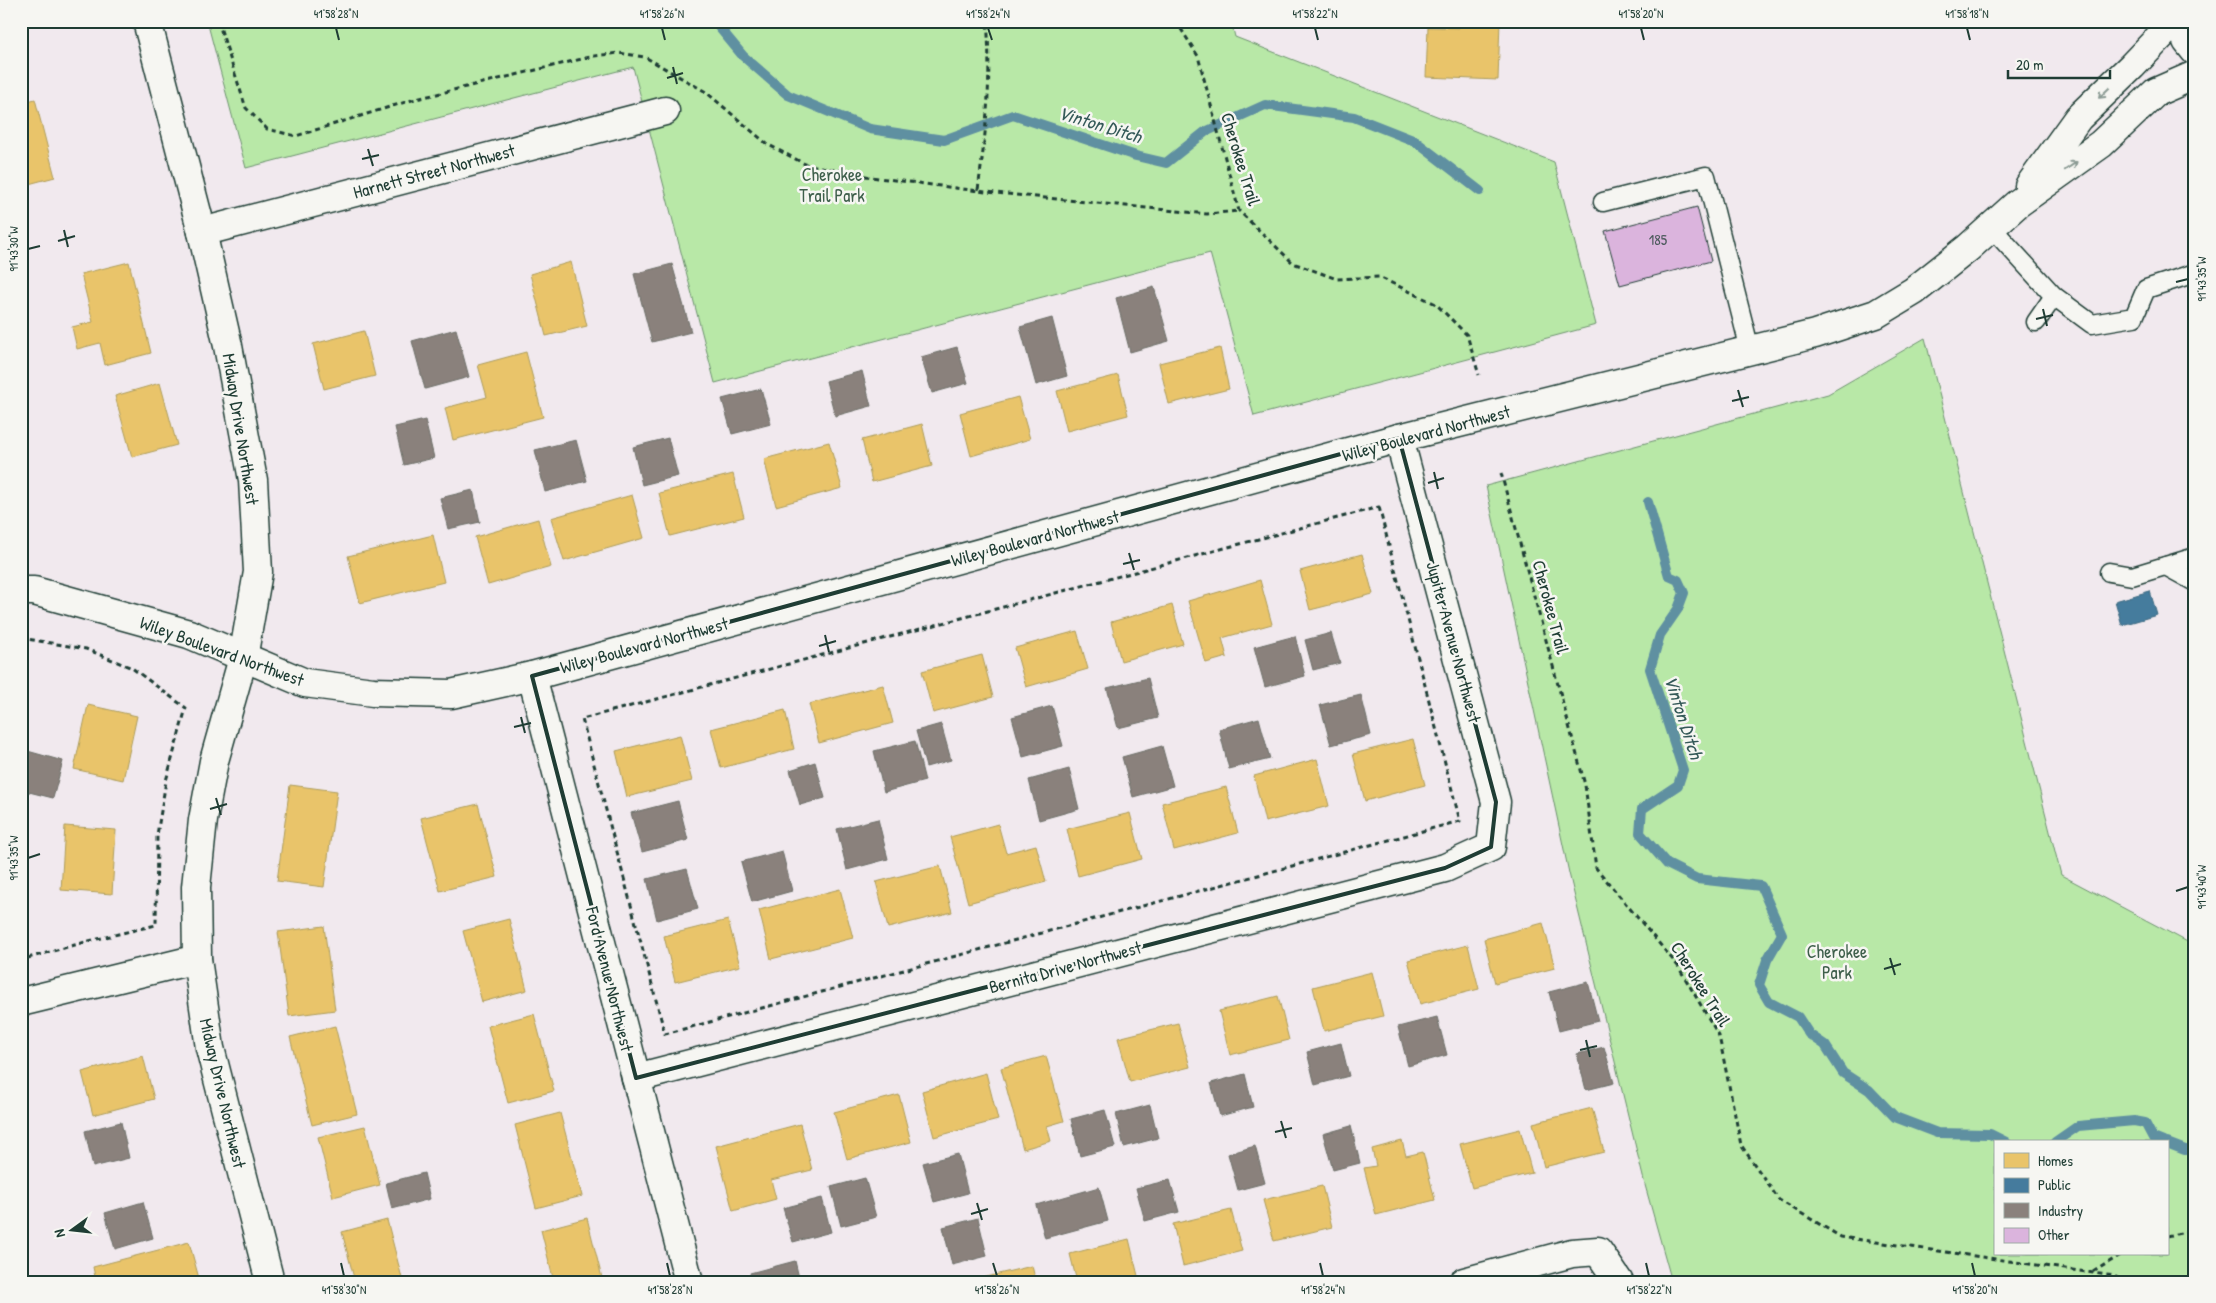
<svg xmlns="http://www.w3.org/2000/svg" width="2216" height="1303" font-family="'Patrick Hand',sans-serif">
  <style>
    .green { fill: #b8e8a7; stroke: #6c926e; fill-rule: evenodd }
    .homes { fill: #e9c46a; stroke: #ac9c5a }
    .public { fill: #457b9d; stroke: #3a687e }
    .industry { fill: #8a817c; stroke: #6a6d66 }
    .lines { fill: none; stroke-linecap: round; stroke-linejoin: round }
    .stream { stroke: #5f90a1; stroke-width: 10 }
    .building { fill: #dbb4dd; stroke: #1f3d34 }
    .lane-casing { stroke: #1f3d34; stroke-width: 21 }
    .street-casing { stroke: #1f3d34; stroke-width: 31 }
    .secondary-casing { stroke: #1f3d34; stroke-width: 31 }
    .path { stroke: #1f3d34; stroke-width: 3; stroke-dasharray: 5 4; stroke-linecap: butt }
    .lane { stroke: #f6f6f2; stroke-width: 18 }
    .street { stroke: #f6f6f2; stroke-width: 28 }
    .secondary { stroke: #f6f6f2; stroke-width: 28 }
    .oneway { stroke: #8a9a93 }
    .marked { fill: none; stroke: #1f3d34; stroke-width: 4; stroke-linejoin: round }
    .ticks { fill: none; stroke: #1f3d34; stroke-width: 2 }
    .labels { text-anchor: middle; dominant-baseline: central; stroke-width: 5; stroke-linejoin: round; paint-order: stroke }
    .number-label { font-size: 15px; fill: #4e5b5e }
    .street-label { font-size: 18px; fill: #1f3d34; stroke: #f6f6f2 }
    .park-label { font-size: 18px; fill: #3e5f4b; stroke: #f6f6f2 }
    .water-label { font-size: 19px; font-style: italic; fill: #345958; stroke: #f6f6f2 }
    .neatline { fill: none; stroke: #1f3d34; stroke-width: 2 }
    .ticks-label { font-size: 12px; text-anchor: middle; fill: #1f3d34 }
  </style>
  <rect width="100%" height="100%" fill="#f1e9ee"/>
  <filter id="ink" filterUnits="userSpaceOnUse"><feTurbulence type="fractalNoise" baseFrequency=".02" numOctaves="2"/><feDisplacementMap in="SourceGraphic" scale="10" xChannelSelector="R" yChannelSelector="G"/><feConvolveMatrix kernelMatrix="1 2 1 2 8 2 1 2 1" color-interpolation-filters="sRGB"/></filter>
  <g filter="url(#ink)">
    <!-- green -->
    <g class="green">
      <polygon points="207,21 1231,21 1235,37 1554,162 1596,325 1254,416 1210,253 715,383 633,67 246,168"/>
      <path d="M1925 338 2061 875 2195 946V1282H1672L1645 1185 1569 873 1486 486 1828 394ZM1995 1142H2167V1254H1995Z"/>
    </g>
    <!-- homes -->
    <g class="homes">
      <polygon points="1459,21 1500,21 1498,80 1426,77 1428,27 1459,28"/>
      <polygon points="35,99 55,177 21,186 21,103"/>
      <polygon points="129,262 151,353 105,365 100,343 77,349 72,327 93,322 81,274"/>
      <polygon points="571,262 587,326 546,336 530,274"/>
      <polygon points="364,331 375,376 324,389 313,344"/>
      <polygon points="1220,348 1229,389 1169,404 1159,363"/>
      <polygon points="526,352 543,417 453,440 445,408 487,397 478,365"/>
      <polygon points="1118,375 1128,415 1067,431 1057,391"/>
      <polygon points="160,383 177,445 132,457 115,396"/>
      <polygon points="1018,397 1030,439 971,456 960,413"/>
      <polygon points="922,424 932,466 872,482 862,440"/>
      <polygon points="829,442 842,488 776,506 764,459"/>
      <polygon points="733,474 744,517 670,536 659,493"/>
      <polygon points="632,495 644,538 564,561 551,518"/>
      <polygon points="538,519 551,567 488,585 475,537"/>
      <polygon points="433,535 444,582 360,603 348,556"/>
      <polygon points="1362,554 1373,594 1310,610 1300,571"/>
      <polygon points="1260,580 1272,624 1222,638 1227,657 1206,663 1188,601"/>
      <polygon points="1172,605 1183,644 1121,661 1111,622"/>
      <polygon points="1077,631 1088,669 1026,687 1015,648"/>
      <polygon points="982,655 993,697 933,713 922,671"/>
      <polygon points="883,685 893,723 819,743 809,704"/>
      <polygon points="88,705 137,716 123,780 74,769"/>
      <polygon points="785,710 794,749 721,768 711,729"/>
      <polygon points="680,735 692,781 627,797 616,751"/>
      <polygon points="1413,739 1425,785 1365,801 1353,754"/>
      <polygon points="1317,759 1329,806 1265,822 1254,776"/>
      <polygon points="290,785 337,791 324,887 277,881"/>
      <polygon points="1226,787 1238,833 1174,850 1162,803"/>
      <polygon points="478,804 497,877 440,891 421,818"/>
      <polygon points="1130,813 1142,859 1078,876 1067,829"/>
      <polygon points="998,824 1006,853 1036,845 1046,882 968,903 950,837"/>
      <polygon points="65,826 116,830 112,894 61,890"/>
      <polygon points="940,866 952,912 888,928 876,882"/>
      <polygon points="840,889 853,938 771,959 759,910"/>
      <polygon points="509,919 527,990 482,1002 463,931"/>
      <polygon points="728,920 740,966 675,982 664,936"/>
      <polygon points="1543,923 1555,968 1495,983 1484,939"/>
      <polygon points="324,926 335,1010 289,1016 278,932"/>
      <polygon points="1468,945 1479,989 1420,1004 1408,960"/>
      <polygon points="1372,972 1383,1016 1324,1031 1313,987"/>
      <polygon points="1278,996 1289,1040 1230,1055 1219,1011"/>
      <polygon points="534,1014 554,1091 508,1103 488,1026"/>
      <polygon points="1178,1023 1190,1067 1130,1082 1118,1038"/>
      <polygon points="335,1026 357,1114 312,1125 290,1037"/>
      <polygon points="143,1056 154,1099 93,1115 82,1072"/>
      <polygon points="1046,1056 1064,1121 1047,1126 1051,1141 1023,1149 1001,1068"/>
      <polygon points="986,1073 998,1120 934,1137 922,1091"/>
      <polygon points="899,1095 911,1142 847,1159 834,1112"/>
      <polygon points="1592,1108 1604,1152 1544,1167 1533,1123"/>
      <polygon points="560,1113 582,1196 536,1208 515,1125"/>
      <polygon points="800,1124 812,1170 771,1180 776,1199 733,1211 716,1146"/>
      <polygon points="365,1126 380,1185 333,1197 318,1137"/>
      <polygon points="1520,1129 1532,1173 1472,1188 1460,1144"/>
      <polygon points="1402,1141 1406,1156 1423,1152 1435,1200 1376,1215 1364,1168 1376,1166 1372,1149"/>
      <polygon points="1322,1186 1332,1227 1274,1241 1263,1200"/>
      <polygon points="1231,1210 1242,1251 1183,1266 1173,1224"/>
      <polygon points="587,1218 603,1282 554,1282 541,1230"/>
      <polygon points="387,1220 403,1282 355,1282 342,1232"/>
      <polygon points="1129,1239 1139,1280 1077,1282 1070,1254"/>
      <polygon points="189,1242 200,1282 96,1282 93,1267"/>
      <polygon points="1032,1266 1036,1282 973,1282 973,1280"/>
    </g>
    <!-- public -->
    <polygon class="public" points="2150,591 2157,615 2122,625 2115,601"/>
    <!-- industry -->
    <g class="industry">
      <polygon points="672,264 691,332 652,342 634,274"/>
      <polygon points="1154,287 1169,341 1130,352 1116,298"/>
      <polygon points="1052,318 1067,376 1036,385 1020,327"/>
      <polygon points="456,329 469,377 425,389 412,341"/>
      <polygon points="957,347 968,383 932,393 921,357"/>
      <polygon points="862,371 871,406 835,416 826,381"/>
      <polygon points="761,389 771,424 732,434 722,399"/>
      <polygon points="425,420 434,458 404,465 395,427"/>
      <polygon points="668,438 678,476 642,485 633,447"/>
      <polygon points="576,440 587,481 545,492 535,450"/>
      <polygon points="473,490 480,522 448,529 440,498"/>
      <polygon points="1331,633 1340,663 1313,670 1305,640"/>
      <polygon points="1295,636 1305,676 1265,687 1254,647"/>
      <polygon points="1148,678 1158,718 1118,728 1107,688"/>
      <polygon points="1361,695 1371,735 1331,745 1320,705"/>
      <polygon points="1052,706 1063,746 1023,757 1012,717"/>
      <polygon points="1259,718 1270,759 1229,769 1219,729"/>
      <polygon points="941,724 951,760 926,767 916,731"/>
      <polygon points="915,741 925,781 884,792 874,751"/>
      <polygon points="1162,746 1173,786 1133,797 1122,757"/>
      <polygon points="24,750 63,761 53,798 21,790 21,759"/>
      <polygon points="815,762 825,798 800,805 790,770"/>
      <polygon points="1069,769 1079,809 1039,820 1029,780"/>
      <polygon points="678,801 688,840 642,852 631,813"/>
      <polygon points="878,819 888,859 847,870 837,829"/>
      <polygon points="782,851 792,891 752,902 741,862"/>
      <polygon points="687,869 698,909 657,920 647,879"/>
      <polygon points="1588,982 1598,1021 1559,1031 1549,992"/>
      <polygon points="1437,1017 1447,1055 1408,1066 1398,1027"/>
      <polygon points="1341,1043 1349,1076 1315,1085 1307,1052"/>
      <polygon points="1604,1047 1614,1083 1586,1090 1577,1054"/>
      <polygon points="1245,1074 1253,1107 1220,1116 1211,1083"/>
      <polygon points="1150,1105 1158,1138 1124,1147 1116,1114"/>
      <polygon points="1105,1110 1115,1147 1080,1156 1071,1119"/>
      <polygon points="121,1122 129,1158 93,1167 85,1131"/>
      <polygon points="1351,1126 1360,1163 1333,1170 1323,1134"/>
      <polygon points="1255,1146 1265,1183 1238,1190 1228,1154"/>
      <polygon points="958,1154 968,1193 934,1202 923,1163"/>
      <polygon points="424,1173 430,1199 392,1209 386,1183"/>
      <polygon points="865,1178 876,1217 841,1226 831,1187"/>
      <polygon points="1170,1180 1179,1212 1145,1221 1136,1188"/>
      <polygon points="1099,1187 1108,1221 1045,1238 1036,1205"/>
      <polygon points="822,1198 831,1232 793,1242 783,1208"/>
      <polygon points="143,1202 153,1238 115,1249 105,1213"/>
      <polygon points="978,1218 987,1256 952,1265 943,1227"/>
      <polygon points="795,1261 800,1282 752,1282 750,1273"/>
    </g>
    <g class="lines">
      <!-- stream -->
      <g class="stream">
        <polyline points="714,21 743,56 788,95 870,129 944,140 1013,115 1136,156 1166,163 1205,132 1265,105 1354,117 1415,141 1480,191"/>
        <polyline points="1648,502 1669,576 1678,580 1684,593 1678,609 1660,635 1650,669 1683,770 1678,785 1642,809 1640,833 1667,864 1697,879 1761,886 1782,934 1767,960 1759,985 1769,1002 1798,1017 1809,1034 1825,1045 1843,1073 1869,1090 1895,1117 1937,1133 1990,1134 2006,1142"/>
        <polyline points="2055,1142 2078,1126 2134,1121 2145,1123 2153,1138 2163,1142"/>
        <polyline points="2167,1143 2185,1150 2195,1150"/>
      </g>
    </g>
    <!-- building -->
    <polygon class="building" points="1697,207 1711,261 1620,285 1605,231"/>
    <g class="lines">
      <!-- lane casing -->
      <g class="lane-casing">
        <g id="lane">
          <polyline points="1603,202 1706,176 1750,350"/>
          <polyline points="1991,227 2054,296 2036,322"/>
          <polyline points="2054,296 2092,324 2134,317 2146,289 2195,273"/>
          <polyline points="2166,566 2195,582"/>
          <polyline points="2109,572 2132,576 2195,557"/>
        </g>
      </g>
      <!-- street casing -->
      <g class="street-casing">
        <g id="street">
          <polyline points="147,21 202,232 228,346 253,480 258,572 243,658 214,761 203,820 196,887 197,959 210,1048 270,1282"/>
          <polyline points="202,232 665,111"/>
          <polyline points="532,676 689,1282"/>
          <polyline points="21,1002 197,959"/>
          <polyline points="636,1078 1445,868 1491,847 1496,802 1399,438"/>
          <polyline points="1464,1282 1572,1253 1598,1251 1619,1282"/>
        </g>
      </g>
      <!-- secondary casing -->
      <g class="secondary-casing">
        <g id="secondary">
          <polyline points="2180,21 2187,41 2195,51"/>
          <polyline points="2029,186 2078,118 2132,66 2175,21"/>
          <polyline points="21,591 34,591 189,634 305,683 373,692 451,694 532,676 1399,438 1815,334 1876,314 1914,291 1968,248 2017,204 2101,144 2156,92 2195,75"/>
        </g>
      </g>
      <!-- path -->
      <g class="path">
        <polyline points="218,21 246,108 267,129 296,136 412,100 594,56 619,53 645,57 706,92 767,144 805,164 871,177 986,192 1207,214 1239,211"/>
        <polyline points="1176,21 1198,56 1239,211 1293,263 1337,279 1379,277 1436,304 1467,335 1479,375"/>
        <path d="M978 190C986 131 992 81 987 21"/>
        <polyline points="2195,319 2190,321 2195,338"/>
        <polyline points="1501,473 1585,785 1596,868 1678,966 1719,1036 1741,1145 1779,1200 1841,1237 2114,1276 2125,1282"/>
        <polygon points="1379,507 1460,821 665,1034 582,719"/>
        <polyline points="21,551 23,551"/>
        <polyline points="21,638 86,649 132,668 186,708 166,781 157,835 156,925 89,941 21,960"/>
        <polyline points="2167,1236 2195,1230"/>
        <polyline points="2093,1272 2122,1254"/>
      </g>
      <!-- lane -->
      <use href="#lane" class="lane"/>
      <!-- street -->
      <use href="#street" class="street"/>
      <!-- secondary -->
      <use href="#secondary" class="secondary"/>
    </g>
    <!-- one-way arrows -->
    <defs><path id="oneway-shaft" d="M-6 0H5M1.5-3L5.5 0L1.5 3" fill="none" stroke-width="1.6" stroke-linecap="round" stroke-linejoin="round" transform="scale(1.25)"/></defs>
    <g class="oneway">
      <use href="#oneway-shaft" transform="translate(2104 93) rotate(136)"/>
      <use href="#oneway-shaft" transform="translate(2071 166) rotate(-35)"/>
    </g>
  </g>
  <!-- marked area -->
  <path class="marked" d="M1399 438 1496 802 1491 847 1445 868 636 1078 532 676Z"/>
  <!-- ticks -->
  <path class="ticks" d="M336 28 339 40M662 28 665 40M988 28 992 40M1315 28 1318 40M1641 28 1644 40M1967 28 1970 40M673 67 677 84M667 78 683 73M368 149 373 166M362 159 379 155M64 230 68 247M58 241 75 236M28 249 40 246M2176 282 2188 279M2043 309 2047 326M2036 319 2053 315M1738 390 1743 407M1732 401 1749 397M1434 472 1438 489M1428 483 1444 478M1129 553 1134 570M1123 564 1140 560M825 635 829 652M819 646 836 641M521 717 525 733M514 727 531 723M216 798 221 815M210 809 227 804M28 858 40 854M2176 891 2188 887M1890 958 1895 975M1884 969 1901 964M1586 1040 1590 1057M1580 1050 1597 1046M1281 1121 1286 1138M1275 1132 1292 1128M977 1203 982 1220M971 1214 988 1209M341 1263 344 1276M667 1263 670 1276M993 1263 997 1276M1320 1263 1323 1276M1646 1263 1649 1276M1972 1263 1975 1276"/>
  <g class="labels">
    <!-- number labels -->
    <g class="number-label">
      <text x="1658" y="239">185</text>
    </g>
    <!-- street labels -->
    <g class="street-label">
      <text transform="translate(1241 159) rotate(73)">Cherokee Trail</text>
      <text transform="translate(434 171) rotate(-15)">Harnett Street Northwest</text>
      <text transform="translate(241 429) rotate(81)">Midway Drive Northwest</text>
      <text transform="translate(1426 433) rotate(-15)">Wiley Boulevard Northwest</text>
      <text transform="translate(1035 538) rotate(-15)">Wiley Boulevard Northwest</text>
      <text transform="translate(1551 607) rotate(75)">Cherokee Trail</text>
      <text transform="translate(1454 642) rotate(75)">Jupiter Avenue Northwest</text>
      <text transform="translate(644 645) rotate(-15)">Wiley Boulevard Northwest</text>
      <text transform="translate(222 651) rotate(20)">Wiley Boulevard Northwest</text>
      <text transform="translate(1065 967) rotate(-15)">Bernita Drive Northwest</text>
      <text transform="translate(610 979) rotate(76)">Ford Avenue Northwest</text>
      <text transform="translate(1701 984) rotate(58)">Cherokee Trail</text>
      <text transform="translate(223 1093) rotate(77)">Midway Drive Northwest</text>
    </g>
    <!-- park labels -->
    <g class="park-label">
      <text x="832" y="174">Cherokee<tspan x="832" dy="21">Trail Park</tspan></text>
      <text x="1837" y="951">Cherokee<tspan x="1837" dy="21">Park</tspan></text>
    </g>
    <!-- water labels -->
    <g class="water-label">
      <text transform="translate(1100 124) rotate(17)">Vinton Ditch</text>
      <text transform="translate(1684 717) rotate(72)">Vinton Ditch</text>
    </g>
  </g>
  <!-- margin -->
  <rect width="2216" height="1303" fill="none" stroke="#f6f6f2" stroke-width="55"/>
  <!-- legend -->
  <rect x="1994" y="1140" width="175" height="115" fill="#f6f6f2" stroke="#a0aca6"/>
  <rect x="2004" y="1153" width="25" height="15" fill="#e9c46a" stroke="#a0aca6"/>
  <text x="2038" y="1166" font-size="15" fill="#1f3d34">Homes</text>
  <rect x="2004" y="1178" width="25" height="15" fill="#457b9d" stroke="#a0aca6"/>
  <text x="2038" y="1190" font-size="15" fill="#1f3d34">Public</text>
  <rect x="2004" y="1203" width="25" height="15" fill="#8a817c" stroke="#a0aca6"/>
  <text x="2038" y="1216" font-size="15" fill="#1f3d34">Industry</text>
  <rect x="2004" y="1228" width="25" height="15" fill="#dbb4dd" stroke="#a0aca6"/>
  <text x="2038" y="1240" font-size="15" fill="#1f3d34">Other</text>
  <!-- north arrow -->
  <g transform="translate(72 1230) rotate(255)" stroke="#f6f6f2" stroke-width="4" paint-order="stroke">
  <path d="M0-4L9 19L0 12L-9 19Z" fill="#1f3d34"/>
  <text y="-8" font-size="14" font-weight="bold" text-anchor="middle" fill="#1f3d34">N</text>
  </g>
  <!-- scale -->
  <path d="M2008 70v8h102v-8" fill="none" stroke="#1f3d34" stroke-width="2.5"/>
  <text x="2016" y="70" font-size="15" fill="#1f3d34" stroke="#f6f6f2" stroke-width="4" paint-order="stroke">20 m</text>
  <rect x="28" y="28" width="2160" height="1248" class="neatline"/>
  <g class="ticks-label">
    <text x="336" y="18">41°58'28"N</text>
    <text x="662" y="18">41°58'26"N</text>
    <text x="988" y="18">41°58'24"N</text>
    <text x="1315" y="18">41°58'22"N</text>
    <text x="1641" y="18">41°58'20"N</text>
    <text x="1967" y="18">41°58'18"N</text>
    <text transform="translate(14 249) rotate(-90)" y="4">91°43'30"W</text>
    <text transform="translate(2202 279) rotate(-90)" y="4">91°43'35"W</text>
    <text transform="translate(14 858) rotate(-90)" y="4">91°43'35"W</text>
    <text transform="translate(2202 887) rotate(-90)" y="4">91°43'40"W</text>
    <text x="344" y="1294">41°58'30"N</text>
    <text x="670" y="1294">41°58'28"N</text>
    <text x="997" y="1294">41°58'26"N</text>
    <text x="1323" y="1294">41°58'24"N</text>
    <text x="1649" y="1294">41°58'22"N</text>
    <text x="1975" y="1294">41°58'20"N</text>
  </g>
</svg>
